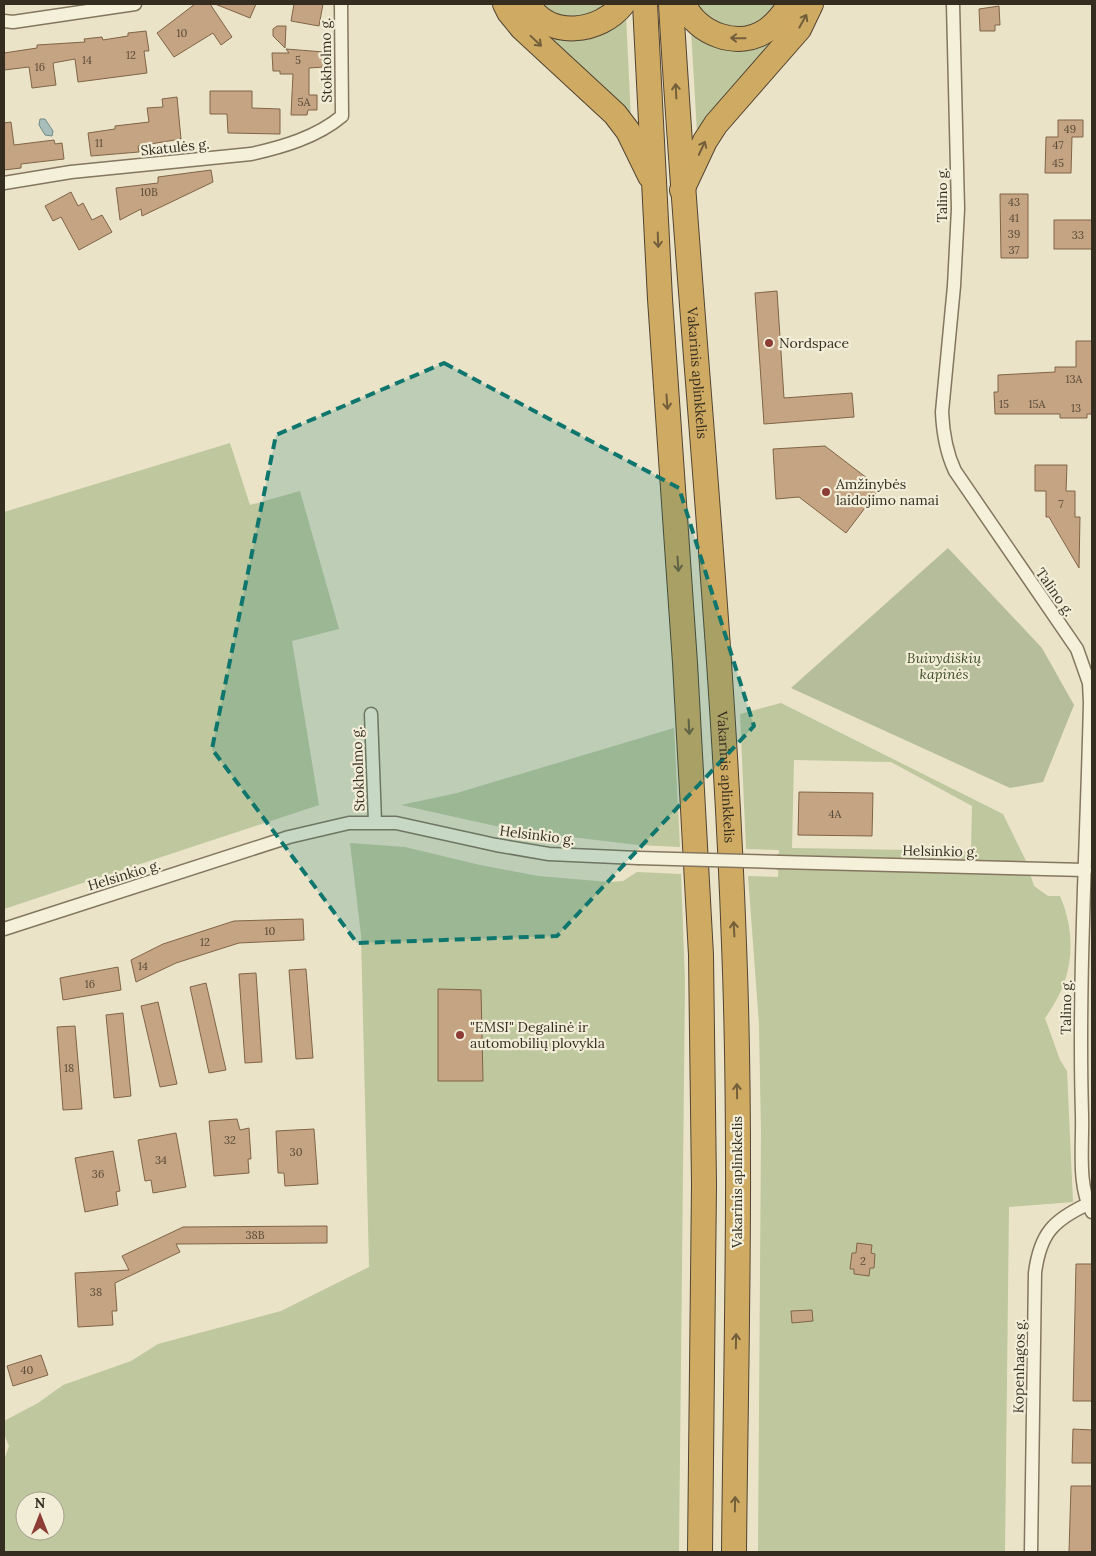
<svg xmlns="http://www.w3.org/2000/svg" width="1096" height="1556" font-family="Lora,serif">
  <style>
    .green { fill: #bec79d; fill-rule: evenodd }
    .cemetery { fill: #b5bd9b }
    .water { fill: #a8beba; stroke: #708c88 }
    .building { fill: #c4a482; stroke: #806447 }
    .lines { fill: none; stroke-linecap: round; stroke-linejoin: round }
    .street-casing { stroke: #84765f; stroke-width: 15 }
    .highway-casing { stroke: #524432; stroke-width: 26 }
    .street { stroke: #f5f0da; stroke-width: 12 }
    .highway { stroke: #cfaa62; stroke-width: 24 }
    .street-bridge-casing { stroke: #84765f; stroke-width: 15; stroke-linecap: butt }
    .street-bridge { stroke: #f5f0da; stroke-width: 12 }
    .oneway { stroke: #735f3b }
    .marked { fill: #0f766e; fill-opacity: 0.2; stroke: #0f766e; stroke-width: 4; stroke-dasharray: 10 6; stroke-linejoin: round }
    .poi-dot { fill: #8c3d35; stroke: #f2edd7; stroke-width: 2 }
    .labels { text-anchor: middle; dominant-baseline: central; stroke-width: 4.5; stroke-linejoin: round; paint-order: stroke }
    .number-label { font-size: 11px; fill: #5a4b39 }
    .street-label { font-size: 14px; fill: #362d21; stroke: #f2edd7 }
    .poi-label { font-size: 14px; fill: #362d21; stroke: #f2edd7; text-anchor: start }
    .park-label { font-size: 14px; font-style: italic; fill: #43502a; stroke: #f2edd7 }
  </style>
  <rect width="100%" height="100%" fill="#eae3c8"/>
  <!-- green -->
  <g class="green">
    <polygon points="539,4 609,4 588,17 559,17"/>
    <polygon points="693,4 781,4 760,24 736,31 707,21"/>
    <path d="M626 16 631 119 539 28C574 40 599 49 626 16Z"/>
    <polygon points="691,30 748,49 761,47 779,35 697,132"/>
    <polygon points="230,443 250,505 300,491 339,629 292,641 319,805 4,909 4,512"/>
    <path d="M781 703 1003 814 1026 861 1034 886 1048 896H1060C1078 938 1073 981 1045 1018L1060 1060 1067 1071 1073 1202 1009 1207 1005 1552H758L761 1134 759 1024 748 876 778 877 779 850 746 849 740 714ZM794 760 891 762 972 806 971 851 792 848Z"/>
    <polygon points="674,728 680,847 638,845 513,830 401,805 457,793"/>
    <path d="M350 843 405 847 480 865 538 876 609 882 623 881 637 872 681 874 685 981 679 1552H4V1460L9 1446 4 1434V1421L38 1403 63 1385 131 1361 158 1344 281 1311 369 1267 361 935ZM25 1501H55V1531H25Z"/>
  </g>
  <!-- cemetery -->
  <polygon class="cemetery" points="948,548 1042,648 1074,705 1043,782 1010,788 791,688"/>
  <!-- water -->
  <polygon class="water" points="40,119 45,119 53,131 52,136 45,135 39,125"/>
  <!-- building -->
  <g class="building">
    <polygon points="195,4 210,4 232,37 221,45 213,33 174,57 157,33"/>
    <polygon points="215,4 256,4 250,18"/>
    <polygon points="294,4 323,4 319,26 291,21"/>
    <polygon points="999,6 1000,25 995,25 995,31 980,31 979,9"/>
    <polygon points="277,26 286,26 285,48 273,36 273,29"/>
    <polygon points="146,31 149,51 144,51 147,73 78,82 75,59 53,63 56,85 32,88 29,67 4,70 4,53 37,48 37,45 85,42 84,39 102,37 103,40 128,36 128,33"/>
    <polygon points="286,49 324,52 324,67 309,68 309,95 317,95 317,110 308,110 307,115 291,115 293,74 280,74 280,71 273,71 272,53 289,53"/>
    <polygon points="210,91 252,91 252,108 280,109 280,134 228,133 227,114 210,114"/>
    <polygon points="177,97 181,139 138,146 139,152 91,156 88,133 115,129 115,126 149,122 147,108 163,107 162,99"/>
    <polygon points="1058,120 1083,120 1083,137 1072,137 1071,173 1045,173 1046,137 1058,137"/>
    <polygon points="11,122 14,145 54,140 55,144 62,143 64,159 21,164 21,168 4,170 4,123"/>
    <polygon points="211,170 213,182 142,216 141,209 120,220 116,188 158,183 158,177"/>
    <polygon points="71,192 78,206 83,203 92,220 102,215 112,232 79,250 61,217 53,221 45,206"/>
    <polygon points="1000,194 1028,194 1028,258 1001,258"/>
    <rect x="1054" y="220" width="38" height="29"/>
    <polygon points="777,291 784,398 852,393 854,417 764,424 755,293"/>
    <polygon points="1076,341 1092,341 1092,414 1087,414 1087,418 1060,418 1060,414 995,414 994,392 998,392 998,375 1055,372 1055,367 1076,367"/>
    <polygon points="825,446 880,488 846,533 799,497 776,499 773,449"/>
    <polygon points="1035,465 1067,465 1066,491 1075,491 1075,517 1080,517 1079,568 1049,517 1046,517 1046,491 1035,491"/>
    <polygon points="799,792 873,793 872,836 798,835"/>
    <polygon points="303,919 304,940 239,943 176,963 136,982 131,960 163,944 234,921"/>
    <polygon points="118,967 121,990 63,1000 60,978"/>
    <polygon points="306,969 313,1058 296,1059 289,970"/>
    <polygon points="256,973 262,1062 245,1063 239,974"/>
    <polygon points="206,983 226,1070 209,1073 190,987"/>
    <polygon points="438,989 481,990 483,1081 438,1081"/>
    <polygon points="158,1002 177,1084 160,1087 141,1006"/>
    <polygon points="123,1013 131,1096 114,1098 106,1015"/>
    <polygon points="75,1026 82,1109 63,1110 57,1027"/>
    <polygon points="237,1119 240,1130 249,1128 251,1159 248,1159 249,1173 214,1176 209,1121"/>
    <polygon points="314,1129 318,1184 285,1186 284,1173 278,1173 276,1131"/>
    <polygon points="176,1133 186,1187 153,1193 151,1180 145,1181 138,1140"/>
    <polygon points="113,1151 120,1191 116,1192 118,1205 85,1212 75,1158"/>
    <polygon points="327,1226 327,1243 176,1244 180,1252 115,1283 117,1311 112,1311 113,1325 78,1327 75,1273 129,1270 122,1256 183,1227"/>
    <polygon points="857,1243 872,1245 871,1253 875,1254 874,1268 870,1268 869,1276 854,1274 854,1269 850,1269 852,1253 856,1253"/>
    <polygon points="1076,1264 1092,1264 1092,1401 1073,1401"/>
    <polygon points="812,1310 813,1321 792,1323 791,1311"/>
    <polygon points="41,1355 48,1375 13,1386 7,1366"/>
    <polygon points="1073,1429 1092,1430 1092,1463 1072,1463"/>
    <polygon points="1071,1486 1092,1486 1092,1552 1069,1552"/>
  </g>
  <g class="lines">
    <!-- street casing -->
    <g class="street-casing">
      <g id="street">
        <path d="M953 4 958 209 954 286 942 412C943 434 946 452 955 471L1077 649 1089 683 1090 702C1087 839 1078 977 1082 1115 1083 1145 1077 1185 1092 1212"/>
        <polyline points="4,21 13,22 135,4"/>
        <path d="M4 183 71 172 251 154C283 147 317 137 342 116L341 4"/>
        <polyline points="371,714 375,822"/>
        <polyline points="779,862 1085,870"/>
        <polyline points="4,929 289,837 349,823 396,823 496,845 549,854 638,858"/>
        <path d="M1031 1552 1035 1273C1040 1234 1053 1220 1088 1204"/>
      </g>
    </g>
    <!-- highway casing -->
    <g class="highway-casing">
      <g id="highway">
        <polyline points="505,4 509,12 522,28 615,114 628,131 650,176"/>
        <path d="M528 4C549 40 600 33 623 4"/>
        <polyline points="645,4 660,299 685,663 701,955 704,1185 700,1552"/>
        <path id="s1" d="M671 4C689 317 723 630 734 944 742 1147 736 1350 734 1552"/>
        <path d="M684 4C696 34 739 50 767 30 777 23 783 15 790 4"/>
        <polyline points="682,190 705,141 716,124 799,29 811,4"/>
      </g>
    </g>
    <!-- street -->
    <use href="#street" class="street"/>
    <!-- highway -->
    <use href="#highway" class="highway"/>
    <!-- street-bridge casing -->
    <g class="street-bridge-casing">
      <polyline id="street-bridge" points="638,858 779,862"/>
    </g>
    <!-- street-bridge -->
    <use href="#street-bridge" class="street-bridge"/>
  </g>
  <!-- one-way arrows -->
  <defs><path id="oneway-shaft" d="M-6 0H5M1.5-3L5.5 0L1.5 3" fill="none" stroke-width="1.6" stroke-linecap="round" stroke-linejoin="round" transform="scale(1.25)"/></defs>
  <g class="oneway">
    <use href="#oneway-shaft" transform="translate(803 21) rotate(-61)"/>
    <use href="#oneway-shaft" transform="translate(738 38) rotate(-179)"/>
    <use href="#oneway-shaft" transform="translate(536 41) rotate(43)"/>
    <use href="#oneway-shaft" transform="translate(676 91) rotate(-93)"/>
    <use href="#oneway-shaft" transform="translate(702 148) rotate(-65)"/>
    <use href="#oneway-shaft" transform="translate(658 240) rotate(88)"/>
    <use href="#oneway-shaft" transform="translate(667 402) rotate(86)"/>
    <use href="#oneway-shaft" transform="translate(678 564) rotate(86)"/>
    <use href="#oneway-shaft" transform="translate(689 727) rotate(87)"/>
    <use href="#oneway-shaft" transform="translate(734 929) rotate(-93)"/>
    <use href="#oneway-shaft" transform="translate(737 1091) rotate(-91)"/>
    <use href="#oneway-shaft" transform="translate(736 1341) rotate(-89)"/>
    <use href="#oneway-shaft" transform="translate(735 1504) rotate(-89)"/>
  </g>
  <!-- marked area -->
  <path class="marked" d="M444 363 679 488 754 726 557 936 357 943 212 749 276 435Z"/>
  <!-- markers -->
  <g class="poi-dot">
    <circle cx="769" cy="343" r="5"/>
    <circle cx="826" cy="492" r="5"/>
    <circle cx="460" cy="1035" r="5"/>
  </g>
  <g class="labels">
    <!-- number labels -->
    <g class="number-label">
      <text x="182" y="33">10</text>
      <text x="131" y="55">12</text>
      <text x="87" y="60">14</text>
      <text x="298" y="60">5</text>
      <text x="40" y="67">16</text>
      <text x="304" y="102">5A</text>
      <text x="1070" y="129">49</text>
      <text x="99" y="143">11</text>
      <text x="1058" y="145">47</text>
      <text x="1058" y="163">45</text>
      <text x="149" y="192">10B</text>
      <text x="1014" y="202">43</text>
      <text x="1014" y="218">41</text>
      <text x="1014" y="234">39</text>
      <text x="1078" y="235">33</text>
      <text x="1014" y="250">37</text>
      <text x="1074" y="379">13A</text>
      <text x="1004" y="404">15</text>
      <text x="1037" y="404">15A</text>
      <text x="1076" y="408">13</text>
      <text x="1061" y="504">7</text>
      <text x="835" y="814">4A</text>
      <text x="270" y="931">10</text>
      <text x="205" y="942">12</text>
      <text x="143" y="966">14</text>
      <text x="90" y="984">16</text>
      <text x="69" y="1068">18</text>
      <text x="230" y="1140">32</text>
      <text x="296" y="1152">30</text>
      <text x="161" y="1160">34</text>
      <text x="98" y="1174">36</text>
      <text x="255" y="1235">38B</text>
      <text x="863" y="1261">2</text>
      <text x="96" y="1292">38</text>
      <text x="27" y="1370">40</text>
    </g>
    <!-- street labels -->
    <g class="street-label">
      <text transform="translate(326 60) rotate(-91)">Stokholmo g.</text>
      <text transform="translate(175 147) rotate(-6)">Skatulės g.</text>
      <text transform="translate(942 195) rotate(-90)">Talino g.</text>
      <text stroke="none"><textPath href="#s1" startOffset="370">Vakarinis aplinkkelis</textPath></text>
      <text transform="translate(1055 592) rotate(55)">Talino g.</text>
      <text transform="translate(358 769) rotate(-92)">Stokholmo g.</text>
      <text stroke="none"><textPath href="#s1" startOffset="775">Vakarinis aplinkkelis</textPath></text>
      <text transform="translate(537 835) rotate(7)">Helsinkio g.</text>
      <text transform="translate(940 851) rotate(1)">Helsinkio g.</text>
      <text transform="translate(124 875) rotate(-17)">Helsinkio g.</text>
      <text transform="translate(1066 1007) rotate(-89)">Talino g.</text>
      <text transform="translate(737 1182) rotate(-90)">Vakarinis aplinkkelis</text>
      <text transform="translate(1019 1366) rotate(-89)">Kopenhagos g.</text>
    </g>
    <!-- poi labels -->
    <g class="poi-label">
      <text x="779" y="343">Nordspace</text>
      <text x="836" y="484">Amžinybės<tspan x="836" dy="16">laidojimo namai</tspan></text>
      <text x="470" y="1027">"EMSI" Degalinė ir<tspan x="470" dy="16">automobilių plovykla</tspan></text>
    </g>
    <!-- park labels -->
    <g class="park-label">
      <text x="944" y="658">Buivydiškių<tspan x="944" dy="16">kapinės</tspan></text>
    </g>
  </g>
  <!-- border -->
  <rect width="1096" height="1556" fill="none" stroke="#362d21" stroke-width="10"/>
  <!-- north arrow -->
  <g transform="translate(40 1516)"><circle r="24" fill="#f2edd7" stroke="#a7a08e"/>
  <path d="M0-4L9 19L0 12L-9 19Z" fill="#8c3d35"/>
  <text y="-8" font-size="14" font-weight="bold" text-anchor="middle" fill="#362d21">N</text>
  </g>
</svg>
